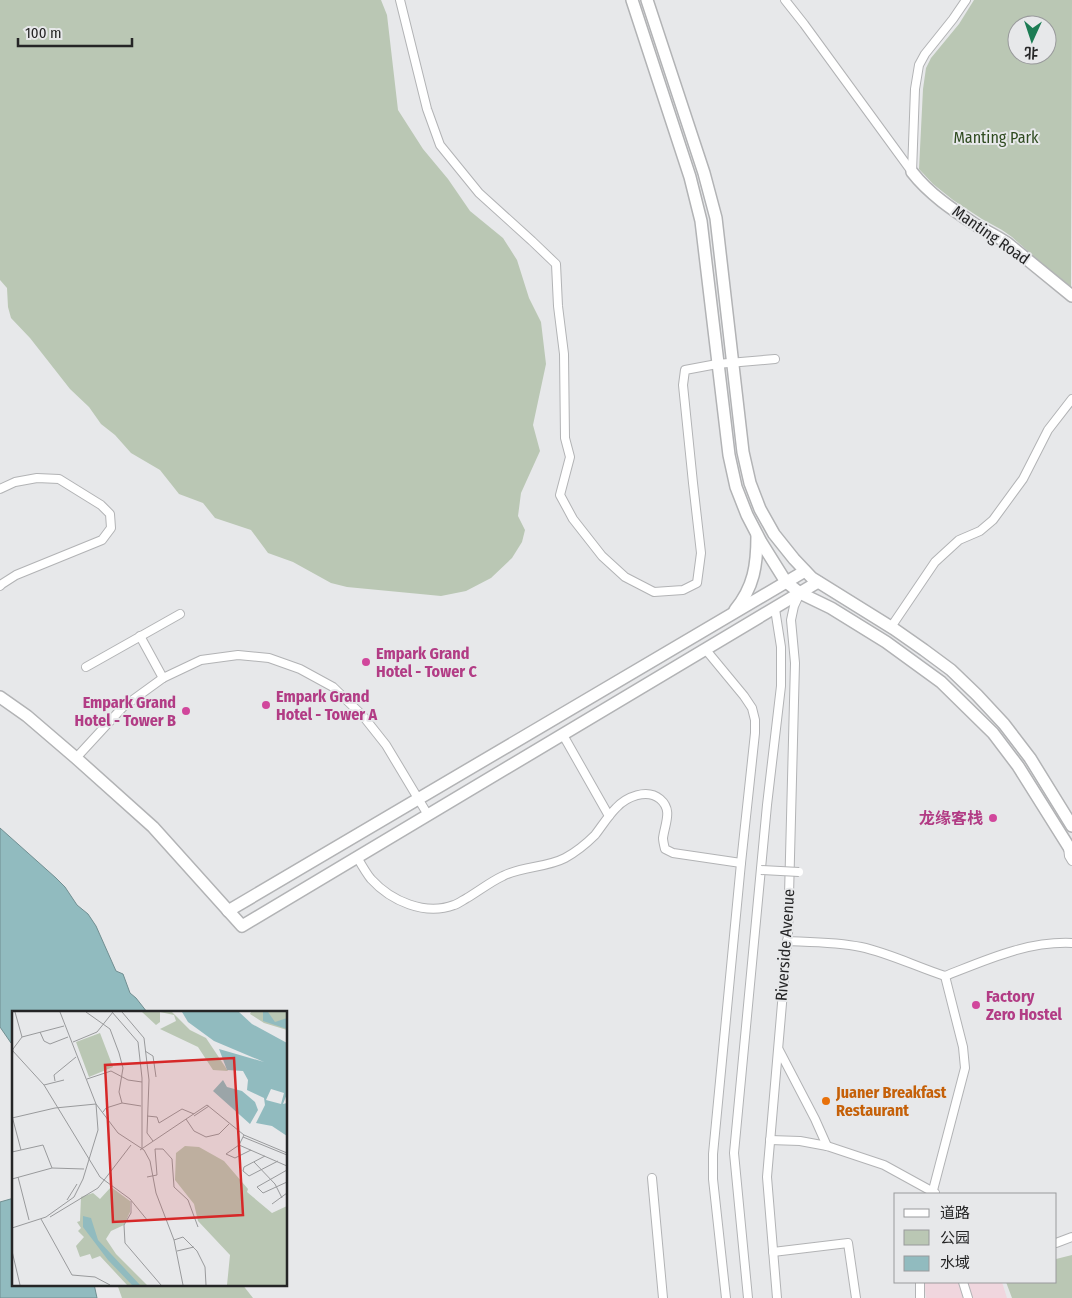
<svg xmlns="http://www.w3.org/2000/svg" width="1072" height="1298" font-family="'Fira Sans Condensed','Noto Sans SC',sans-serif">
  <style>
    .commercial { fill: #f0d6de }
    .green { fill: #bac7b4; fill-rule: evenodd }
    .water { fill: #91bbbf; stroke: #718e91 }
    .lines { fill: none; stroke-linecap: round; stroke-linejoin: round }
    .street-casing { stroke: #b2b3b5; stroke-width: 10 }
    .secondary-casing { stroke: #b2b3b5; stroke-width: 14 }
    .street { stroke: #fff; stroke-width: 8 }
    .secondary { stroke: #fff; stroke-width: 11 }
    .street-bridge-casing { stroke: #b2b3b5; stroke-width: 10; stroke-linecap: butt }
    .street-bridge { stroke: #fff; stroke-width: 8 }
    .hotel-dot { fill: #d1479c; stroke: #e7e8ea; stroke-width: 2 }
    .food-dot { fill: #e8710a; stroke: #e7e8ea; stroke-width: 2 }
    .labels { text-anchor: middle; dominant-baseline: central; stroke-width: 4; stroke-linejoin: round; paint-order: stroke }
    .park-label { font-size: 16px; fill: #2f4b20; stroke: #e7e8ea }
    .street-label { font-size: 16px; fill: #252526; stroke: #e7e8ea }
    .hotel-label { font-size: 16px; font-weight: bold; fill: #b23c85; stroke: #e7e8ea; text-anchor: start }
    .food-label { font-size: 16px; font-weight: bold; fill: #c56008; stroke: #e7e8ea; text-anchor: start }
    .inset-road { fill: none; stroke: #999a9c; stroke-width: 1 }
    .view { fill: #d62828; fill-opacity: 0.15; stroke: #d62828; stroke-width: 2.5 }
    .inset-edge { fill: none; stroke: #252526; stroke-width: 2.5 }
  </style>
  <rect width="100%" height="100%" fill="#e7e8ea"/>
  <!-- commercial -->
  <polygon class="commercial" points="924,1282 1002,1282 1007,1298 926,1298"/>
  <!-- green -->
  <g class="green">
    <polygon points="0,0 381,0 387,15 398,110 423,149 448,179 470,211 503,238 517,260 529,298 541,322 546,364 533,425 540,451 521,493 518,516 525,530 522,542 512,558 491,578 466,591 441,596 347,587 331,583 293,562 268,553 251,530 215,518 203,503 179,494 160,470 131,453 115,435 101,424 89,407 70,389 30,338 11,318 8,307 7,288 0,280"/>
    <path d="M974 0H1072L1071 287 1041 263 1012 237 1002 230 982 219 953 200 933 184 919 169 923 89 926 68 931 58 959 24ZM1017 25H1047V55H1017Z"/>
    <polygon points="1072,1255 1072,1298 1012,1298 1006,1282 1056,1282 1056,1259"/>
    <polygon points="117,1284 242,1284 253,1298 122,1298"/>
  </g>
  <!-- water -->
  <g class="water">
    <polygon points="0,828 56,878 65,887 77,905 88,914 96,926 116,971 123,974 130,993 136,998 147,1012 14,1012 14,1045 11,1043 0,1027"/>
    <polygon points="14,1198 14,1284 94,1284 97,1298 0,1298 0,1202"/>
  </g>
  <g class="lines">
    <!-- street casing -->
    <g class="street-casing">
      <g id="street">
        <polyline points="400,0 427,109 440,145 479,193 532,241 556,264 558,306 564,354 565,438 570,457 560,495 573,519 602,556 625,577 654,592 683,590 697,583 701,553 693,483 683,385 685,370 717,364 775,359"/>
        <polyline points="785,0 804,24 912,172"/>
        <polyline points="912,172 915,89 919,65 925,54 953,19 966,0"/>
        <polyline points="0,489 15,482 37,478 59,479 101,505 110,514 111,528 102,540 16,575 2,584 0,586"/>
        <polyline points="891,627 935,562 959,540 980,531 993,520 1023,479 1048,430 1072,399"/>
        <polyline points="140,636 163,678"/>
        <polyline points="706,650 744,696 752,708 755,720 755,733 741,863 713,1154 713,1179 726,1298"/>
        <polyline points="86,667 180,614"/>
        <polyline points="563,735 609,816"/>
        <polyline points="76,758 123,707 163,678 201,660 238,655 269,658 300,669 333,687 363,716 386,745 428,815"/>
        <polyline points="1068,847 1069,856 1072,861"/>
        <path d="M357 857C361 864 366 873 371 879 391 901 425 916 454 905 458 904 463 900 467 898 479 891 490 882 503 876 522 866 546 868 565 858 576 852 586 844 595 835 602 826 608 816 616 808 626 797 647 788 660 799 673 810 665 823 663 838 663 841 664 845 665 849L673 853 741 863"/>
        <path d="M787 941C811 942 837 942 861 947 889 953 917 967 945 976 986 960 1027 941 1072 943"/>
        <polyline points="779,1050 815,1119 827,1146"/>
        <polyline points="770,1140 800,1141 827,1146 884,1165 935,1193"/>
        <polyline points="652,1178 663,1298"/>
        <polyline points="932,1194 965,1068 963,1047 945,976"/>
        <polyline points="1056,1243 1072,1237"/>
        <polyline points="773,1252 848,1243 856,1298"/>
        <polyline points="920,1282 920,1298"/>
        <polyline points="963,1282 968,1298"/>
        <polyline points="748,1298 734,1153 767,805 781,686 781,647 775,609"/>
        <polyline points="777,1298 767,1177 788,934 795,663 791,620 794,606 800,593"/>
      </g>
    </g>
    <!-- secondary casing -->
    <g class="secondary-casing">
      <g id="secondary">
        <polyline points="632,0 690,177 701,221 729,455 736,487 747,515 761,542 786,582 800,593 831,608 886,642 941,682 993,733 1018,766 1072,852"/>
        <polyline points="647,0 704,173 716,218 743,452 750,483 760,509 774,534 794,559 812,578 894,629 924,650 951,670 977,695 1004,724 1030,758 1072,826"/>
        <path d="M912 172C929 194 953 210 976 225 986 231 997 236 1007 243L1072 296"/>
        <path d="M735 610C754 587 757 565 757 536"/>
        <polyline points="0,697 27,716 76,758 153,827 242,926 818,582"/>
        <polyline points="228,911 805,571"/>
      </g>
    </g>
    <!-- street -->
    <use href="#street" class="street"/>
    <!-- secondary -->
    <use href="#secondary" class="secondary"/>
    <!-- street-bridge casing -->
    <g class="street-bridge-casing">
      <polyline id="street-bridge" points="761,870 799,872"/>
    </g>
    <!-- street-bridge -->
    <use href="#street-bridge" class="street-bridge"/>
  </g>
  <!-- markers -->
  <g class="hotel-dot">
    <circle cx="366" cy="662" r="5"/>
    <circle cx="266" cy="705" r="5"/>
    <circle cx="186" cy="711" r="5"/>
    <circle cx="993" cy="818" r="5"/>
    <circle cx="976" cy="1005" r="5"/>
  </g>
  <circle class="food-dot" cx="826" cy="1101" r="5"/>
  <g class="labels">
    <!-- park labels -->
    <g class="park-label">
      <text x="996" y="137">Manting Park</text>
    </g>
    <!-- street labels -->
    <g class="street-label">
      <text transform="translate(991 235) rotate(35)">Manting Road</text>
      <text transform="translate(785 945) rotate(-86)">Riverside Avenue</text>
    </g>
    <!-- hotel labels -->
    <g class="hotel-label">
      <text x="376" y="653">Empark Grand<tspan x="376" dy="18">Hotel - Tower C</tspan></text>
      <text x="276" y="696">Empark Grand<tspan x="276" dy="18">Hotel - Tower A</tspan></text>
      <text x="176" y="702" text-anchor="end">Empark Grand<tspan x="176" dy="18">Hotel - Tower B</tspan></text>
      <text x="983" y="818" text-anchor="end">龙缘客栈</text>
      <text x="986" y="996">Factory<tspan x="986" dy="18">Zero Hostel</tspan></text>
    </g>
    <!-- food labels -->
    <g class="food-label">
      <text x="836" y="1092">Juaner Breakfast<tspan x="836" dy="18">Restaurant</tspan></text>
    </g>
  </g>
  <!-- overview -->
  <g transform="translate(12 1011)">
    <rect width="275" height="275" fill="#e7e8ea"/>
    <path d="M130 1H160L178 19 194 27 216 60 201 59 186 36 148 18 164 10 162 4 148 1V11L144 14ZM239 1H275V19L252 12 238 3ZM88 22 101 56 77 66 64 31ZM173 135 187 136 212 150 236 178 235 181 260 202 275 195V274H215L218 244 186 210 182 193 163 169 164 142ZM99 176 118 190V201L112 214 99 220 94 228 104 243 135 274H115L88 245 80 248 78 243 68 246 64 235 72 226 66 220 69 217 65 211 68 210 69 186 81 182 88 188Z" fill="#bac7b4"/>
    <path d="M170 1H227L240 13 275 32V83L271 93 275 92V125L260 115 244 112 253 94 252 87 235 79 236 69 231 60 215 59 207 38 252 51 202 30 176 11ZM259 78 272 82 269 93 254 89ZM251 1H256L263 11 275 7V18L251 10ZM211 69 215 76 230 80 243 91 246 99 238 113 201 80ZM71 205 79 207 86 229 128 274H120L96 249 71 216Z" fill="#91bbbf" fill-rule="evenodd"/>
    <path class="inset-road" d="M74 1 98 18 107 42 111 57 107 81 110 92M100 1 126 31 130 67V138M110 1 132 27 137 69 135 122 141 130M28 21 32 30 38 33 56 26M10 26 52 15M61 31 85 21 101 1M0 39 32 74 88 166 118 188 136 210M133 40 141 45 144 66M0 49 1 38 10 26 3 1M75 68 99 60 116 69 130 71M43 70 42 64 64 46M32 74 52 69M91 101 94 97 110 92 129 95M0 105 9 139M135 105 145 106 147 112 170 98 182 103M182 105 197 95M0 107 43 97 84 93 106 122 132 139 138 150 144 182 162 229 171 274M174 108 182 120 194 126 207 123 217 113M232 124 227 134 214 143 223 147 239 139M231 126 275 144M227 134 275 155M128 139 195 94 232 124 275 142M0 141 31 134 40 157 72 158M253 145 232 156 231 160 237 165 266 150M242 151 263 173 270 187M275 159 245 176 251 182 275 171M6 166 17 209M135 166 145 164 143 138H151L160 148 162 176 176 189 186 216M0 168 40 157M55 189 65 173M119 190V202L112 214 113 232 149 274M260 193 275 182M38 206 86 177 119 134M29 208 60 264 83 266 98 274M0 217 34 206 62 186 71 168 86 119 84 93 48 1M162 229 171 226 185 240 193 256 194 274M0 240 8 274M165 240 182 236"/>
    <path class="view" d="M222 47 231 204 101 211 93 54Z"/>
    <rect width="275" height="275" class="inset-edge"/>
  </g>
  <!-- legend -->
  <rect x="894" y="1193" width="162" height="90" fill="#e7e8ea" stroke="#999a9c"/>
  <rect x="904" y="1209" width="25" height="8" fill="#ffffff" stroke="#999a9c"/>
  <text x="940" y="1218" font-size="15" fill="#252526">道路</text>
  <rect x="904" y="1230" width="25" height="15" fill="#bac7b4" stroke="#999a9c"/>
  <text x="940" y="1243" font-size="15" fill="#252526">公园</text>
  <rect x="904" y="1256" width="25" height="15" fill="#91bbbf" stroke="#999a9c"/>
  <text x="940" y="1268" font-size="15" fill="#252526">水域</text>
  <!-- north arrow -->
  <g transform="translate(1032 40) rotate(183)"><circle r="24" fill="#e7e8ea" stroke="#999a9c"/>
  <path d="M0-4L9 19L0 12L-9 19Z" fill="#1c7c54"/>
  <text y="-8" font-size="14" font-weight="bold" text-anchor="middle" fill="#252526">北</text>
  </g>
  <!-- scale -->
  <path d="M18 38v8h114v-8" fill="none" stroke="#252526" stroke-width="2.5"/>
  <text x="25" y="38" font-size="15" fill="#252526" stroke="#e7e8ea" stroke-width="4" paint-order="stroke">100 m</text>
</svg>
